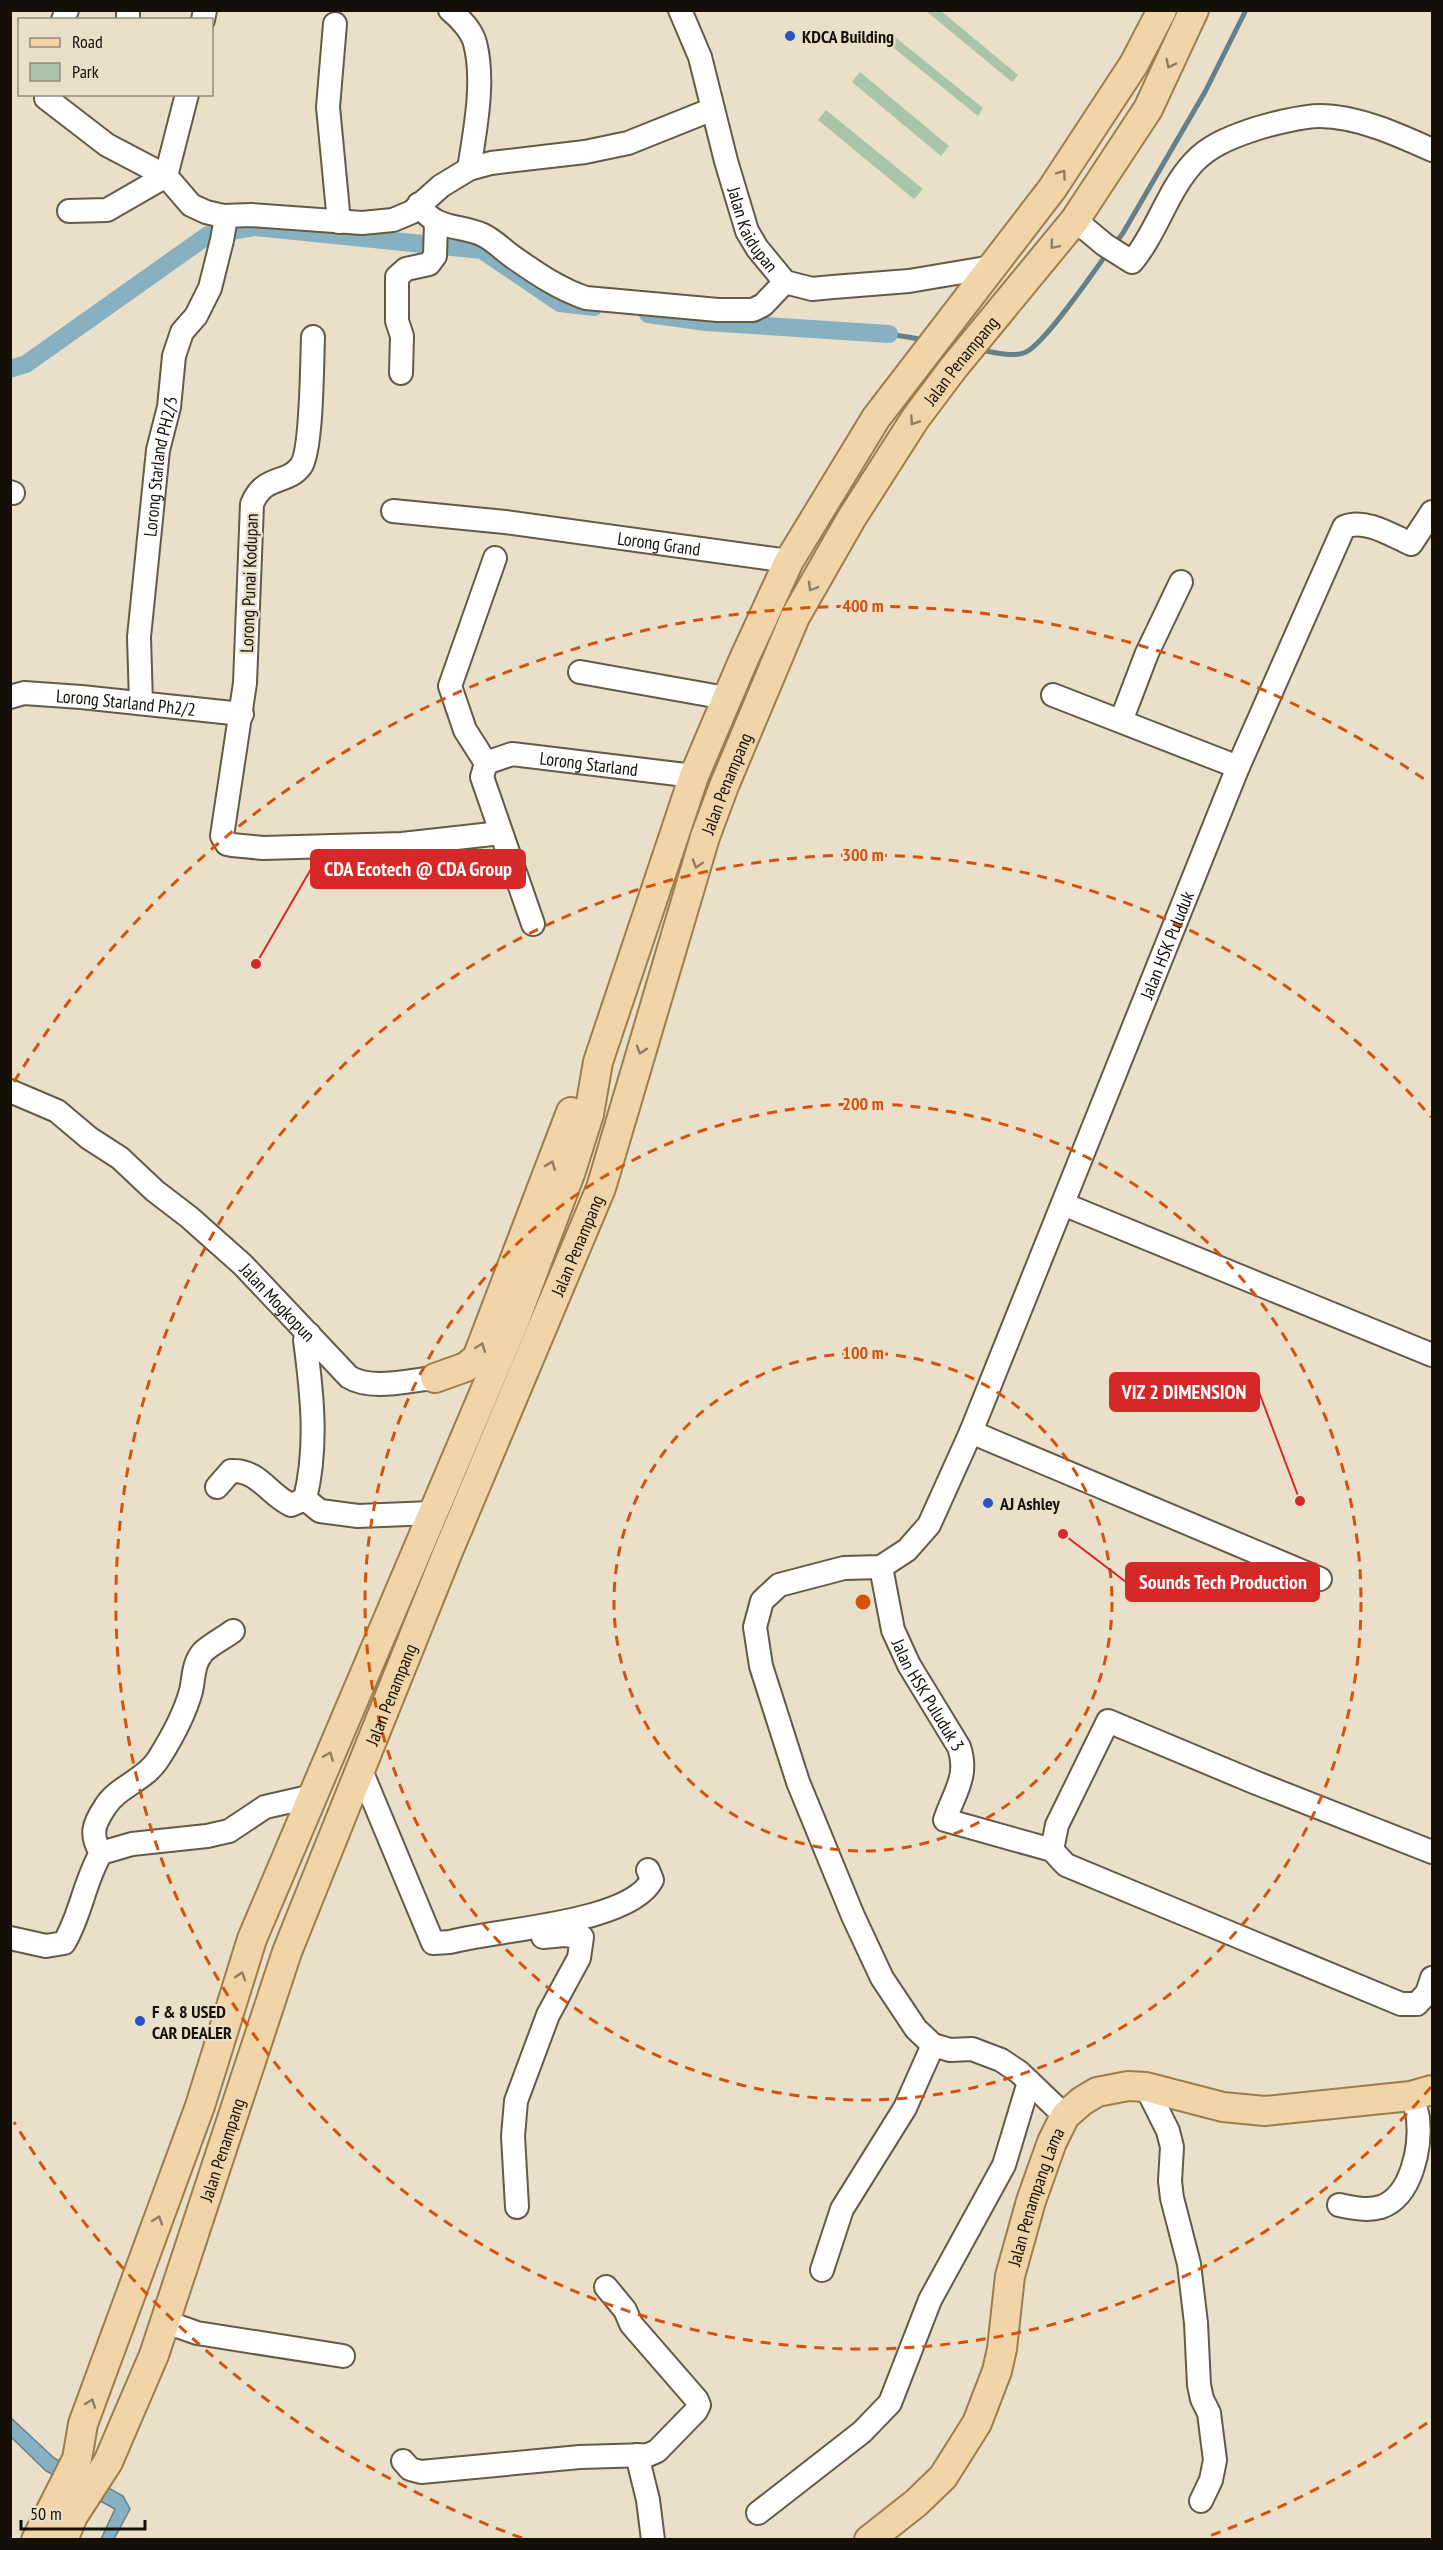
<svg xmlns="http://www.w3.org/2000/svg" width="1443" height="2550" font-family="'PT Sans Narrow',sans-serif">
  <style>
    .green { fill: #a9c5a9 }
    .water { fill: #87b0c1; stroke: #64808a; stroke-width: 1.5 }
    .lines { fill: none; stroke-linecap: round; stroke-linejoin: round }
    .stream { stroke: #64808a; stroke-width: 5 }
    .canal { stroke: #87b0c1; stroke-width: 18 }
    .minor-casing { stroke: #645a47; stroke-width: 26 }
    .major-casing { stroke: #9d7d4a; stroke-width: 32 }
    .minor { stroke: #fff; stroke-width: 22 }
    .major { stroke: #f1d4a8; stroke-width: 28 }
    .oneway { stroke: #8e7c60 }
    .ring { fill: none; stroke: #d3520c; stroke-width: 3; stroke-dasharray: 10 8 }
    .poi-dot { fill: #2953c2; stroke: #eadfc8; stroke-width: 2 }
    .labels { text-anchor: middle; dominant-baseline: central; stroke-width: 4.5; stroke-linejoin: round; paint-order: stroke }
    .poi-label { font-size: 18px; font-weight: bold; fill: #141008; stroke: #eadfc8; text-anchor: start }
    .street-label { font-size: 18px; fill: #141008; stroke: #eadfc8 }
    .centre { fill: #d3520c; stroke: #eadfc8; stroke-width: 3 }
    .ring-label { font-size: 18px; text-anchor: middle; font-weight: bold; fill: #d3520c; stroke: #eadfc8; stroke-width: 4.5; stroke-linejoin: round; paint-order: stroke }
    .leader { fill: none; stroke: #d62828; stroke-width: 2 }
    .callout-dot { fill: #d62828; stroke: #eadfc8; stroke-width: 2 }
    .callout { fill: #d62828; stroke: #d62828; stroke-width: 2 }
    .callout-label { font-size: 20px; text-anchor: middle; font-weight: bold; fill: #fff }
  </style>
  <rect width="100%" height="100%" fill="#eadfc8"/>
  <!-- green -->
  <g class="green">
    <polygon points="926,11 941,11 1018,75 1012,82"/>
    <polygon points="890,33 983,108 978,116 884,40"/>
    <polygon points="860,72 949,146 941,156 852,82"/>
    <polygon points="826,110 923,189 914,199 818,120"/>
  </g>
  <!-- water -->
  <polygon class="water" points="10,2417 54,2458 123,2496 130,2509 114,2539 101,2539 115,2509 46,2471 11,2437"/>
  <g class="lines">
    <!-- stream -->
    <g class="stream">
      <polyline points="1114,245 1123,233 1205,92 1246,10"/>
      <polyline points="889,334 926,340"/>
      <path d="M980 350C993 352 1013 358 1026 352 1045 343 1093 273 1108 252"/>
    </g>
    <!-- canal -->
    <g class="canal">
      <polyline points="648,314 706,322 889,334"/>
      <polyline points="10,369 26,364 208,235 255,227 482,250 560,303 594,307"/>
    </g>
    <!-- minor casing -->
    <g class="minor-casing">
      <g id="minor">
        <path d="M450 10C460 18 472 31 475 43 485 81 475 131 469 169"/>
        <path id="s1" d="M680 10 700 57 726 161 747 231 757 248 785 282 812 289 833 287 909 281 992 267"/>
        <polyline points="63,20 67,10"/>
        <polyline points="128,20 128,10"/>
        <polyline points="203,20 205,10"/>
        <polyline points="335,24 328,107 339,222"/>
        <polyline points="46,98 107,145 166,176 191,205 206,212 223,216 251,215 362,223 393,220 412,212 441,186 469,169 491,163 585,152 628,143 713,109"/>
        <path d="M419 204C435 231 458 224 483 235 495 241 503 250 513 257 536 273 559 289 586 298L718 310H753L763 305 785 282"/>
        <polyline points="69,211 107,210 166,176 187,94"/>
        <path d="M1075 220 1105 245 1132 262C1157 232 1167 191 1194 162 1209 146 1229 138 1249 131 1266 125 1302 116 1320 116 1357 116 1399 135 1432 150"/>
        <path d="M313 337C312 361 312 450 301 466 287 485 264 474 252 504L245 683 222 836 227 844 232 845 263 848 402 844 501 833"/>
        <polyline points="401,373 402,336 397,321 397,277 406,269 429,264 435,256 436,222"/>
        <polyline points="10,492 13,493"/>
        <path id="s2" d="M393 511 505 522 789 561"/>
        <polyline points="580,672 726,698"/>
        <polyline points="1053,695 1238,767"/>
        <path id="s3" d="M10 697 24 693 81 697 242 714"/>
        <path id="s4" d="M141 703 139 637 158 450 169 407 174 356 182 332 196 316 210 288 222 240 225 223 223 216"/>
        <polyline points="1121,721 1147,653 1181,582"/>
        <polyline points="486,763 465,730 450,686 495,558"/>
        <path id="s5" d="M486 763 512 754 694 776"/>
        <polyline points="486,763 482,777 533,924"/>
        <path id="s6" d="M10 1091 57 1111 89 1138 120 1158 155 1191 189 1217 243 1265 349 1377C372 1391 409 1380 435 1378"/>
        <polyline points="1063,1204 1432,1355"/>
        <path d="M309 1334 305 1340C312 1393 318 1446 305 1499L320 1511 358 1516 432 1513"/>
        <polyline points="971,1432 1320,1579"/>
        <path d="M217 1487 231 1471C258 1469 269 1495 291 1505L305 1499"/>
        <path id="s7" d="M881 1567 893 1630 909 1665 959 1747C969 1776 954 1793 945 1820L1052 1850 1066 1865 1401 2004H1417L1427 1993 1432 1978"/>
        <path d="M360 1768 433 1943 450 1942C496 1929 629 1924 652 1880L648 1870"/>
        <polyline points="1052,1850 1057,1825 1108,1721 1254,1782 1432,1852"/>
        <path d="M101 1853C90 1835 93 1825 105 1807 118 1786 146 1780 159 1758 171 1739 185 1713 191 1691 194 1678 193 1663 203 1652 211 1644 224 1638 233 1631"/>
        <path d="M10 1938 46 1946 64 1943C81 1915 84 1882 101 1853L132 1844 207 1836 229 1831 265 1807 313 1796"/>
        <polyline points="1146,2087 1168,2131 1172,2147 1170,2181 1172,2198 1189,2264 1196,2323 1199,2385 1202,2399 1209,2413 1215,2460 1211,2480 1201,2501"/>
        <path id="s8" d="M1065 2116 1019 2072 1001 2060 972 2049 950 2050 933 2045 916 2029 882 1978 853 1916 798 1782 761 1666 755 1627 762 1601 779 1585 844 1568 881 1567 907 1550 929 1525 971 1432 1238 767 1344 527C1365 518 1391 535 1411 544L1432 512"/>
        <path d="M1339 2205C1353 2208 1368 2211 1381 2207 1412 2196 1421 2147 1418 2118 1417 2111 1414 2103 1411 2096"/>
        <polyline points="517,2207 513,2136 516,2101 548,2015 579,1958 582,1937 564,1935 543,1937"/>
        <polyline points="822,2270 842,2209 905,2108 933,2045"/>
        <polyline points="166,2322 197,2333 343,2356"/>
        <polyline points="637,2455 648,2500 653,2540"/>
        <polyline points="403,2461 410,2469 421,2472 580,2457 648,2455 657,2451 696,2411 699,2405 697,2400 631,2324 625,2310 606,2287"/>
        <polyline points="758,2513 862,2432 890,2403 930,2300 1004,2165 1029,2082"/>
      </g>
    </g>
    <!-- major casing -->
    <g class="major-casing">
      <g id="major">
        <polyline points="435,1378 466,1367 477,1358 571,1112"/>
        <polyline points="36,2540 77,2459 83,2424 200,2106 252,1939 513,1325 571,1171 589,1114 598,1062 694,776 743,661 789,561 876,418 1052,189 1134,64 1162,10"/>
        <path id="s9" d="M63 2540 73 2516 108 2462 154 2355 287 1952 447 1554 601 1188 705 837 724 786 795 617 851 519 915 419 954 367 1075 220 1148 109 1194 10"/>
        <path id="s10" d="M869 2540 916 2503 943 2477 977 2423 997 2371 1002 2349 1010 2276 1031 2201 1052 2142 1065 2116 1082 2101 1097 2092 1128 2086 1146 2087 1223 2107 1265 2111 1411 2096 1432 2090"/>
      </g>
    </g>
    <!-- minor -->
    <use href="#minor" class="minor"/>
    <!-- major -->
    <use href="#major" class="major"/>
  </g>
  <!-- one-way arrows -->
  <defs><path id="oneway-chevron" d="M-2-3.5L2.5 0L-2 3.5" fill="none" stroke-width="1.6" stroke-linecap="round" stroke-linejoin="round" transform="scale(1.5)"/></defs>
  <g class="oneway">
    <use href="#oneway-chevron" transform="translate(1170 64) rotate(116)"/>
    <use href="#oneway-chevron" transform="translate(1062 174) rotate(-55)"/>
    <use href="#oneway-chevron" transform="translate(1054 245) rotate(130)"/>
    <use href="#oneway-chevron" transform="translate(914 421) rotate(124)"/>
    <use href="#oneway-chevron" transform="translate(812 587) rotate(120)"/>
    <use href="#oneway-chevron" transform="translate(697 864) rotate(107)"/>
    <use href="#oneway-chevron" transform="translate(641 1050) rotate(107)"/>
    <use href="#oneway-chevron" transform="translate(551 1165) rotate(-69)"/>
    <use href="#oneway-chevron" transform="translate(481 1347) rotate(-69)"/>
    <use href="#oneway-chevron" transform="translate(329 1756) rotate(-68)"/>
    <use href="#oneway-chevron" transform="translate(241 1976) rotate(-73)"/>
    <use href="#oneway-chevron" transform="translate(158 2220) rotate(-70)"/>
    <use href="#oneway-chevron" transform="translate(91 2403) rotate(-70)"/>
  </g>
  <!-- distance rings -->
  <g class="ring">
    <circle cx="863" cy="1602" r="249"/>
    <circle cx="863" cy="1602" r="498"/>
    <path d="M1431 2087A747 747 0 1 1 1431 1117"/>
    <path d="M1427 2423A996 996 0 0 1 1204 2538M522 2538A996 996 0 0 1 14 2122M14 1082A996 996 0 0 1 1427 781"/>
  </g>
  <!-- markers -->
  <g class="poi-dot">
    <circle cx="790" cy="36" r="6"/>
    <circle cx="988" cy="1503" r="6"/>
    <circle cx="140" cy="2021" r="6"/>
  </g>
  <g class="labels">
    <!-- poi labels -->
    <g class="poi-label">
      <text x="802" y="36">KDCA Building</text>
      <text x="1000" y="1503">AJ Ashley</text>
      <text x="152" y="2011">F &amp; 8 USED<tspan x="152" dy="21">CAR DEALER</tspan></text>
    </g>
    <!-- street labels -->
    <g class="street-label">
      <text stroke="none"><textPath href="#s1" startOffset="232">Jalan Kaidupan</textPath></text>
      <text stroke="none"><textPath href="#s9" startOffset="2367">Jalan Penampang</textPath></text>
      <text stroke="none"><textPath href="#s4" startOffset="238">Lorong Starland PH2/3</textPath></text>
      <text stroke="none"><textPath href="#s2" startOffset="268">Lorong Grand</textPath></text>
      <text transform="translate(249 583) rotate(-88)">Lorong Punai Kodupan</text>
      <text stroke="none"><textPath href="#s3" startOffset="117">Lorong Starland Ph2/2</textPath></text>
      <text stroke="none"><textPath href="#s5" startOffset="105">Lorong Starland</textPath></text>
      <text stroke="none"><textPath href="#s9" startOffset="1881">Jalan Penampang</textPath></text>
      <text stroke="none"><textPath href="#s8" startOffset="1461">Jalan HSK Puluduk</textPath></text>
      <text stroke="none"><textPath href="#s9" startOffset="1395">Jalan Penampang</textPath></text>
      <text stroke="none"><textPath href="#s6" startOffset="344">Jalan Mogkopun</textPath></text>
      <text stroke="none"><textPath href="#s9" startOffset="909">Jalan Penampang</textPath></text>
      <text stroke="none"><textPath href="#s7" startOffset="138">Jalan HSK Puluduk 3</textPath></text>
      <text stroke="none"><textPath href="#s9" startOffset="423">Jalan Penampang</textPath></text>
      <text stroke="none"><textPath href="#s10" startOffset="396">Jalan Penampang Lama</textPath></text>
    </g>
  </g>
  <circle cx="863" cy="1602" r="9" class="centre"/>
  <g class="ring-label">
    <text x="863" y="612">400 m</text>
    <text x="863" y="861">300 m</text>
    <text x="863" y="1110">200 m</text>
    <text x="863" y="1359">100 m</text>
  </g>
  <!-- callouts -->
  <path class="leader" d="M256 964L311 869M1300 1501L1259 1392M1063 1534L1126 1582"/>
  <g class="callout-dot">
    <circle cx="256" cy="964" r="6"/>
    <circle cx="1300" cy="1501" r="6"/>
    <circle cx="1063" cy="1534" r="6"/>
  </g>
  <g class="callout">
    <rect x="311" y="850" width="214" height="38" rx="6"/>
    <rect x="1110" y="1373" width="149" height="38" rx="6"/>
    <rect x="1126" y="1563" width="193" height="38" rx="6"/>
  </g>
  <g class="callout-label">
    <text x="418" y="876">CDA Ecotech @ CDA Group</text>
    <text x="1184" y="1399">VIZ 2 DIMENSION</text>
    <text x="1223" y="1589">Sounds Tech Production</text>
  </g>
  <!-- border -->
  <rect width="1443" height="2550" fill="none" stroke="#141008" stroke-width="24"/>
  <!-- legend -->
  <rect x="18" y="18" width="195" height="78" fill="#eadfc8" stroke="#948c7b" stroke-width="1.5"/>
  <rect x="30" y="38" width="30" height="9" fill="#f1d4a8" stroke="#948c7b" stroke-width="1.5"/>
  <text x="72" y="48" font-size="18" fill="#141008">Road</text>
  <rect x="30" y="63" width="30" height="18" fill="#a9c5a9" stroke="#948c7b" stroke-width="1.5"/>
  <text x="72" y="78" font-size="18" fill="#141008">Park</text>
  <!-- scale -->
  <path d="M21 2520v9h124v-9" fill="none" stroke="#141008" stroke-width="3"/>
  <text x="30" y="2520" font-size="18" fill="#141008" stroke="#eadfc8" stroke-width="4.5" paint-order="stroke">50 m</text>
</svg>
